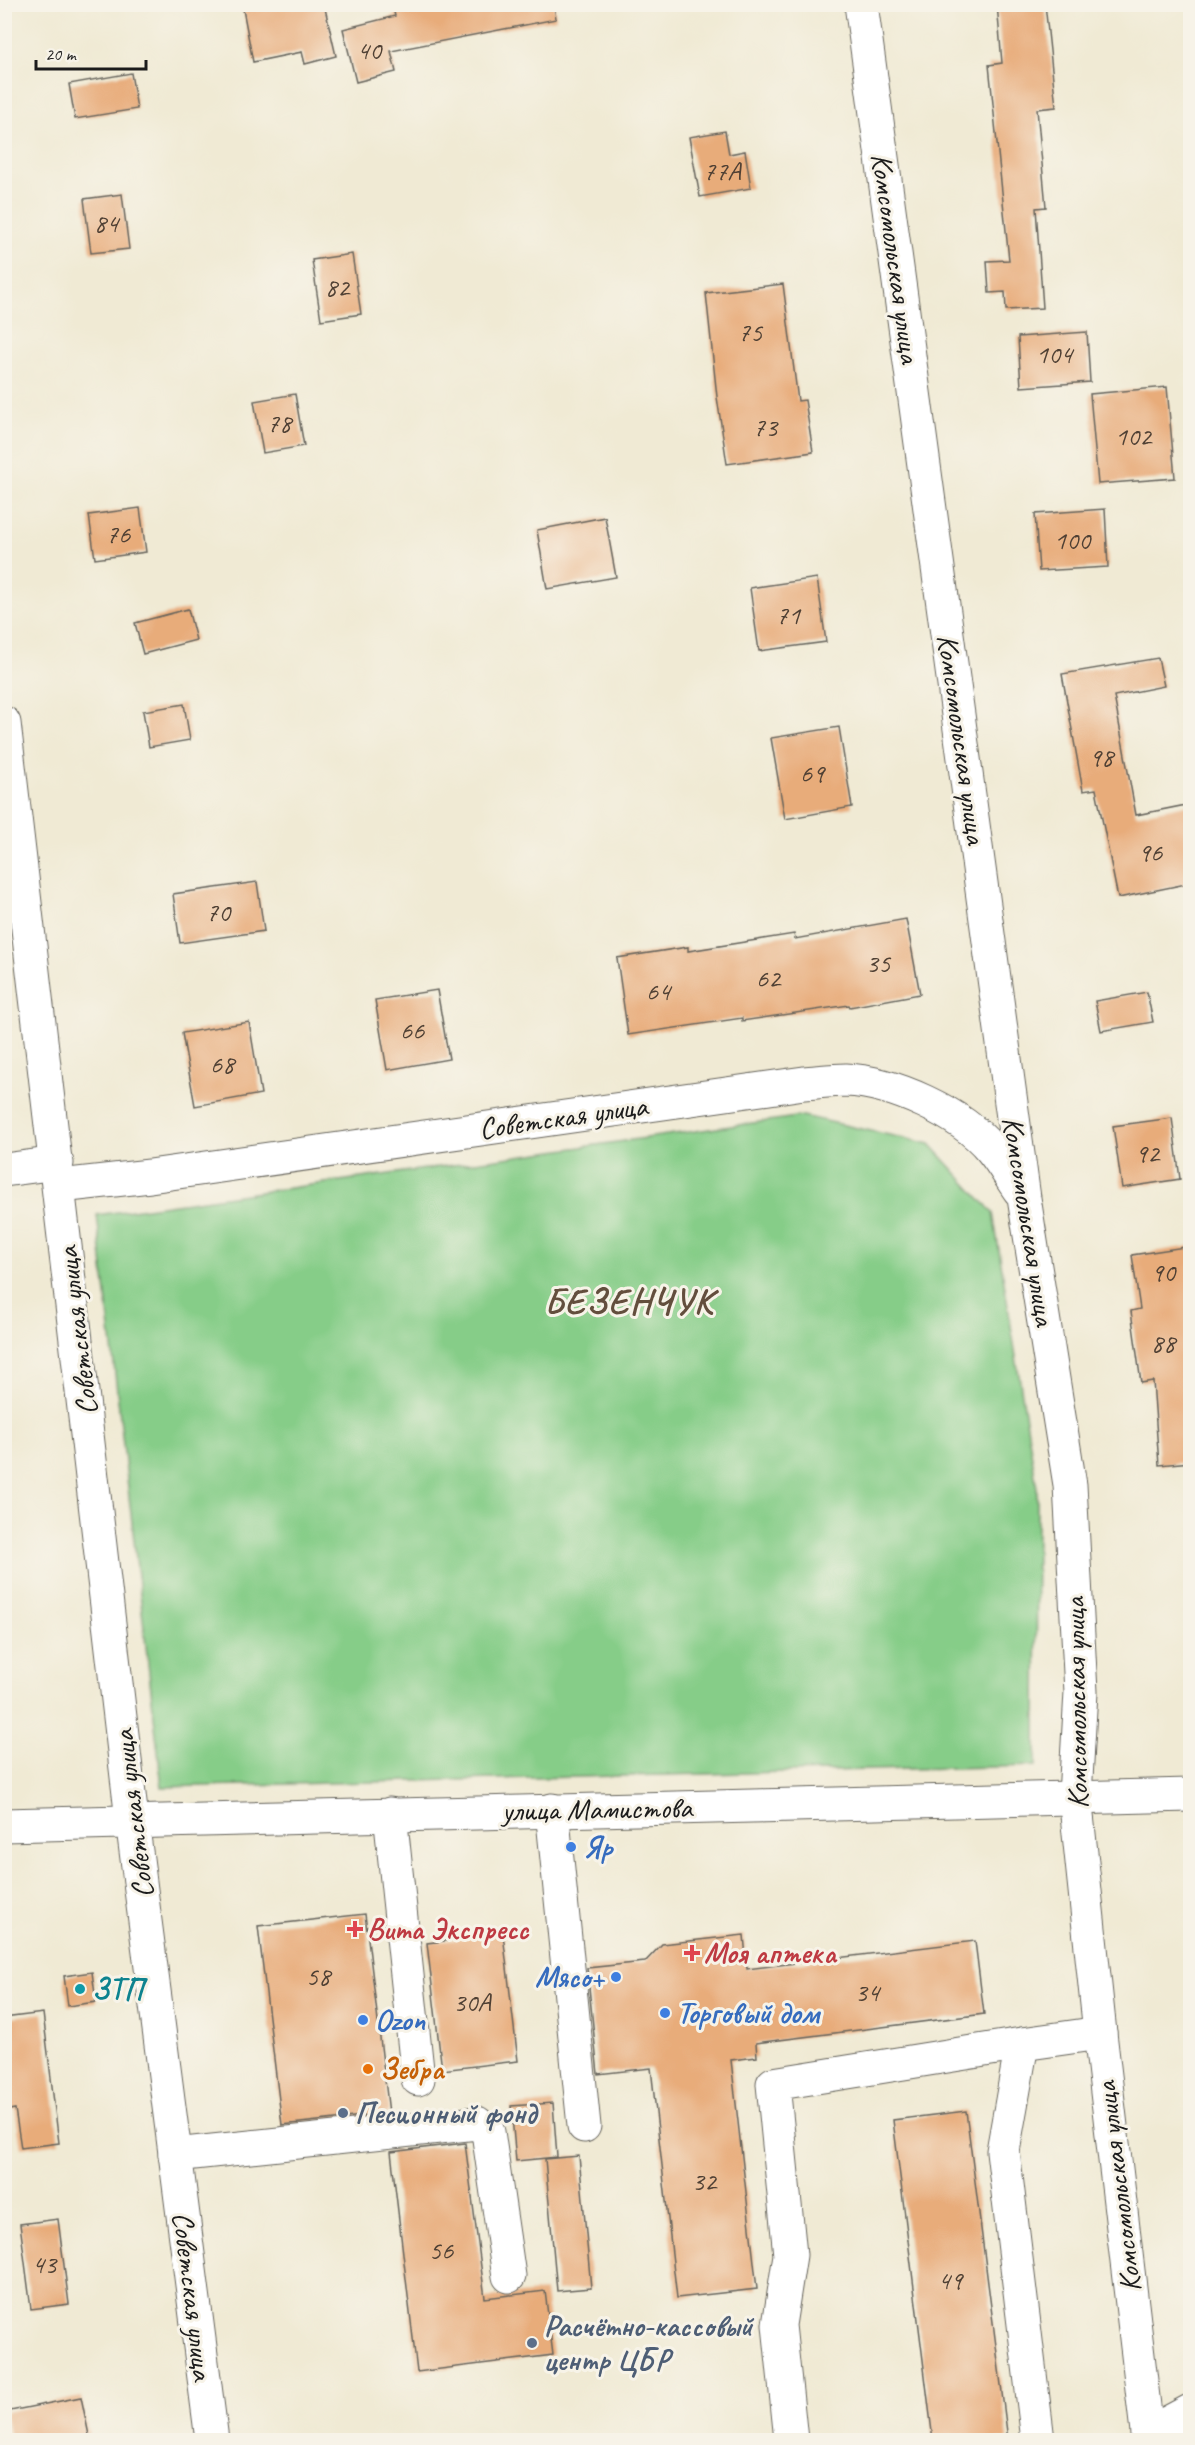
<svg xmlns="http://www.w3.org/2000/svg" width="1195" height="2445" font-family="Caveat,sans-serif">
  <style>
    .green { fill: #86cd88; stroke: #517452; stroke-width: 1.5 }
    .building { fill: #e8ac7a }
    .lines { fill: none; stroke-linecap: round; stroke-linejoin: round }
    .minor-casing { stroke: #66645c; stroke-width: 35 }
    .minor { stroke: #fff; stroke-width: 33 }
    .shop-dot { fill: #3f7fe0; stroke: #f7f3e8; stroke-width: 2 }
    .health-dot { fill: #e0444e; stroke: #f7f3e8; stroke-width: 2 }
    .culture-dot { fill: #0f9aa8; stroke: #f7f3e8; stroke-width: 2 }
    .food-dot { fill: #e8710a; stroke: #f7f3e8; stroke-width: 2 }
    .service-dot { fill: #5c6f8a; stroke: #f7f3e8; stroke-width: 2 }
    .labels { text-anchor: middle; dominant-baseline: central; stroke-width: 6; stroke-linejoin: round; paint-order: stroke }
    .number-label { font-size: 27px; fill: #4f4034 }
    .street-label { font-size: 30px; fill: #1c1c1c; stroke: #f7f3e8 }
    .shop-label { font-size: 30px; font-weight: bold; fill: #366cbe; stroke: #f7f3e8; text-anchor: start }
    .health-label { font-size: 30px; font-weight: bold; fill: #be3a42; stroke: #f7f3e8; text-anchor: start }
    .culture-label { font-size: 30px; font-weight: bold; fill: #0d838f; stroke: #f7f3e8; text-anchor: start }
    .food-label { font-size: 30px; font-weight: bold; fill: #c56008; stroke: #f7f3e8; text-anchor: start }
    .service-label { font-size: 30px; font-weight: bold; fill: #4e5e75; stroke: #f7f3e8; text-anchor: start }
    .district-label { font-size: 36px; font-weight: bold; letter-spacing: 1.5px; fill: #634e3d; stroke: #f7f3e8 }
  </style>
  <rect width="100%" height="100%" fill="#f7f3e8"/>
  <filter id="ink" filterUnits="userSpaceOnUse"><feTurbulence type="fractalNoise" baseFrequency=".0167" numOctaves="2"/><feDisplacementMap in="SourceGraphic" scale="12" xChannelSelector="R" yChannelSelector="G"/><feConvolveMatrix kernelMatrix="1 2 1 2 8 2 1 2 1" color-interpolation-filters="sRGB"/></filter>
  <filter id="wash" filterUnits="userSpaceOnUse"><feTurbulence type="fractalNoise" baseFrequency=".008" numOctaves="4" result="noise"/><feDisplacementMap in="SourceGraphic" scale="24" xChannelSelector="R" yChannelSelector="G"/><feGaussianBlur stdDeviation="1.35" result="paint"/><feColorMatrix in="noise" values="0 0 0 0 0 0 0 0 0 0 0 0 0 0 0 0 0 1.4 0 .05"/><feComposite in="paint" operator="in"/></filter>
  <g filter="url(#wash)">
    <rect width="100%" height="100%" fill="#f0ead4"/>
    <!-- green -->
    <polygon class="green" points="803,1116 930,1144 993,1213 1037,1488 1036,1766 162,1787 97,1215"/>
    <g id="blocks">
      <!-- building -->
      <g class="building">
        <polygon points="242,4 324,4 336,56 305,64 302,52 253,62"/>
        <polygon points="392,4 554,4 556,19 391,51 396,72 356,82 343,29 395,16"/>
        <polygon points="997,4 1045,4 1056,107 1037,109 1046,207 1036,208 1043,308 1006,310 1005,292 989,293 987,261 1009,260 989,65 1002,63"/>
        <polygon points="131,73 137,109 75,119 69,84"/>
        <polygon points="725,131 729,154 745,151 751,188 700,197 689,137"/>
        <polygon points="122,194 129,249 91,253 84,199"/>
        <polygon points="352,254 361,314 321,320 312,260"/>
        <polygon points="783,284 798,401 805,400 813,452 727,464 717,397 706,293"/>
        <polygon points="1087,332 1090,382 1021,387 1018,337"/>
        <polygon points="1167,387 1175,478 1098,484 1090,394"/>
        <polygon points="295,394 304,446 263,453 254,401"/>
        <polygon points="140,508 146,552 95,559 89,515"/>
        <polygon points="1105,509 1108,567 1039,571 1035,514"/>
        <polygon points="605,517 616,577 547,589 537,530"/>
        <polygon points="817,578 826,642 759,651 750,588"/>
        <polygon points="188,609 196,640 143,654 135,623"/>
        <polygon points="1158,658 1164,686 1114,696 1136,815 1191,804 1191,883 1118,898 1096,789 1083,791 1062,674"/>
        <polygon points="184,704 190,740 149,747 143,711"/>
        <polygon points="839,727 852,807 785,819 771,738"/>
        <polygon points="257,882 264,931 180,943 173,894"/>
        <polygon points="906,919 920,994 850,1007 849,1005 742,1021 742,1018 628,1035 617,958 688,947 688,951 794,934 795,939"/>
        <polygon points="437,990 449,1059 387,1070 375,1000"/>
        <polygon points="1147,992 1153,1022 1101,1031 1095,1001"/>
        <polygon points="249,1022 261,1094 195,1106 182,1033"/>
        <polygon points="1172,1118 1180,1179 1122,1188 1113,1126"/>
        <polygon points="1191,1246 1191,1462 1159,1465 1153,1381 1141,1383 1131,1311 1140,1309 1132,1255"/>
        <polygon points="365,1914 389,2113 282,2125 258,1926"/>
        <polygon points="503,1934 518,2061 442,2070 427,1943"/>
        <polygon points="744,1935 747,1969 975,1941 984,2014 756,2043 757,2057 731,2060 757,2289 677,2298 651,2068 598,2074 587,1968 645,1962 662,1944"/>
        <polygon points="92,1972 96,2002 68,2006 64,1976"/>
        <polygon points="43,2013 59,2143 21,2148 15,2109 4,2111 4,2072 11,2071 4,2018"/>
        <polygon points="553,2103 557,2157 516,2161 511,2106"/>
        <polygon points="966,2111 1008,2440 933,2440 893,2120"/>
        <polygon points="465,2143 485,2298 545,2291 553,2355 417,2372 391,2152"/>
        <polygon points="579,2156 591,2288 557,2291 545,2159"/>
        <polygon points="58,2219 69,2304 31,2309 20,2224"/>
        <polygon points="81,2397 90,2440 10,2440 5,2412"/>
      </g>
    </g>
  </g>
  <g filter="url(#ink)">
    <use href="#blocks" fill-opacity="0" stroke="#66645c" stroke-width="1.5"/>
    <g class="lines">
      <!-- minor casing -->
      <g class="minor-casing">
        <g id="minor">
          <polyline points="861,4 1024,1198 1070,1485 1081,1692 1075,1796 1100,2033 1148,2440"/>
          <polyline points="4,723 132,1820 212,2440"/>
          <polyline points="4,1170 57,1163"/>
          <path d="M60 1186 150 1176 804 1083C818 1082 833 1080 846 1080 893 1082 961 1113 991 1149 1002 1162 1010 1177 1020 1191"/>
          <polyline points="552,1810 584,2126"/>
          <polyline points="390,1814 418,2079"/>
          <polyline points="4,1825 1190,1795"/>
          <polyline points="1022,2044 1003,2151 1038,2440"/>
          <polyline points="175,2155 477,2123 488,2132 509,2276"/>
          <polyline points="1147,2434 1190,2411"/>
          <polyline points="791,2440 779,2325 790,2255 773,2084 1022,2044 1100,2033"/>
        </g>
      </g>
      <!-- minor -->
      <use href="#minor" class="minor"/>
    </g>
  </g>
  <!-- markers -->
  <g class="shop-dot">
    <circle cx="571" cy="1847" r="6"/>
    <circle cx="616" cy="1977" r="6"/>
    <circle cx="665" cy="2013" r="6"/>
    <circle cx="363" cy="2020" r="6"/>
  </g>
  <g class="health-dot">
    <path d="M352 1920h6v6h6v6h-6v6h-6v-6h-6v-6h6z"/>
    <path d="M689 1944h6v6h6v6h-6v6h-6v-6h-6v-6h6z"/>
  </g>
  <circle class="culture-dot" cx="80" cy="1989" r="6"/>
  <circle class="food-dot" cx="368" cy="2069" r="6"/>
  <g class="service-dot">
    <circle cx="343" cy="2113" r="6"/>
    <circle cx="532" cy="2343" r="6"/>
  </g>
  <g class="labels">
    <!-- number labels -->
    <g class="number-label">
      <text x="369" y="50">40</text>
      <text x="722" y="171">77А</text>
      <text x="106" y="223">84</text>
      <text x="337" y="287">82</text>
      <text x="750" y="332">75</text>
      <text x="1054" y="354">104</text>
      <text x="279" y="423">78</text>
      <text x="765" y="427">73</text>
      <text x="1133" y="436">102</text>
      <text x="118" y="534">76</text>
      <text x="1072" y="540">100</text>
      <text x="788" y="615">71</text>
      <text x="1101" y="757">98</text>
      <text x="812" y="773">69</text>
      <text x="1150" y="852">96</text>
      <text x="218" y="912">70</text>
      <text x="878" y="963">35</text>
      <text x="768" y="978">62</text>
      <text x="658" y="991">64</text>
      <text x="412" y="1030">66</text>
      <text x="222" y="1064">68</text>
      <text x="1147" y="1153">92</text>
      <text x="1163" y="1272">90</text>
      <text x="1163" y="1343">88</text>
      <text x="318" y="1976">58</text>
      <text x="867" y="1992">34</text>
      <text x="472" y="2002">30А</text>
      <text x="704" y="2181">32</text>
      <text x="441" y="2250">56</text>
      <text x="44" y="2264">43</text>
      <text x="950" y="2280">49</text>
    </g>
    <!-- street labels -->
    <g class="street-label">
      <text transform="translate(896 258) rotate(82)">Комсомольская улица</text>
      <text transform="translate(962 739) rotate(82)">Комсомольская улица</text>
      <text transform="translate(563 1117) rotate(-8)">Советская улица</text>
      <text transform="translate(1029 1221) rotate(81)">Комсомольская улица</text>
      <text transform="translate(77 1331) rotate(-97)">Советская улица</text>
      <text transform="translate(1076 1703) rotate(-91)">Комсомольская улица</text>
      <text transform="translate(597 1809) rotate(-1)">улица Мамистова</text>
      <text transform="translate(133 1814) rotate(-97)">Советская улица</text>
      <text transform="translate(1118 2187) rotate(-97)">Комсомольская улица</text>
      <text transform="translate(193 2296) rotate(83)">Советская улица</text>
    </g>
    <!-- shop labels -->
    <g class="shop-label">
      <text x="583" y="1847">Яр</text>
      <text x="604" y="1977" text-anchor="end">Мясо+</text>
      <text x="677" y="2013">Торговый дом</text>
      <text x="375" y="2020">Ozon</text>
    </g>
    <!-- health labels -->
    <g class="health-label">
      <text x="367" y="1929">Вита Экспресс</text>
      <text x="704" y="1953">Моя аптека</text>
    </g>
    <!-- culture labels -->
    <g class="culture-label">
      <text x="92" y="1989">ЗТП</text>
    </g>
    <!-- food labels -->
    <g class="food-label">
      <text x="380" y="2069">Зебра</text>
    </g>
    <!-- service labels -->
    <g class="service-label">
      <text x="355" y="2113">Песионный фонд</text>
      <text x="544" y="2326">Расчётно-кассовый<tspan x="544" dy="34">центр ЦБР</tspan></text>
    </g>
    <!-- district labels -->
    <g class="district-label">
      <text x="629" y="1301">БЕЗЕНЧУК</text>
    </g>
  </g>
  <!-- margin -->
  <rect width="1195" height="2445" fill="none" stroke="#f7f3e8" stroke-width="24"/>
  <!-- scale -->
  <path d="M36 60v9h110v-9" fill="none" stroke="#1c1c1c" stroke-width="3"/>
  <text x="45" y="60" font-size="18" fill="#1c1c1c" stroke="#f7f3e8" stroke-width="4.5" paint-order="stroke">20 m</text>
</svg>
